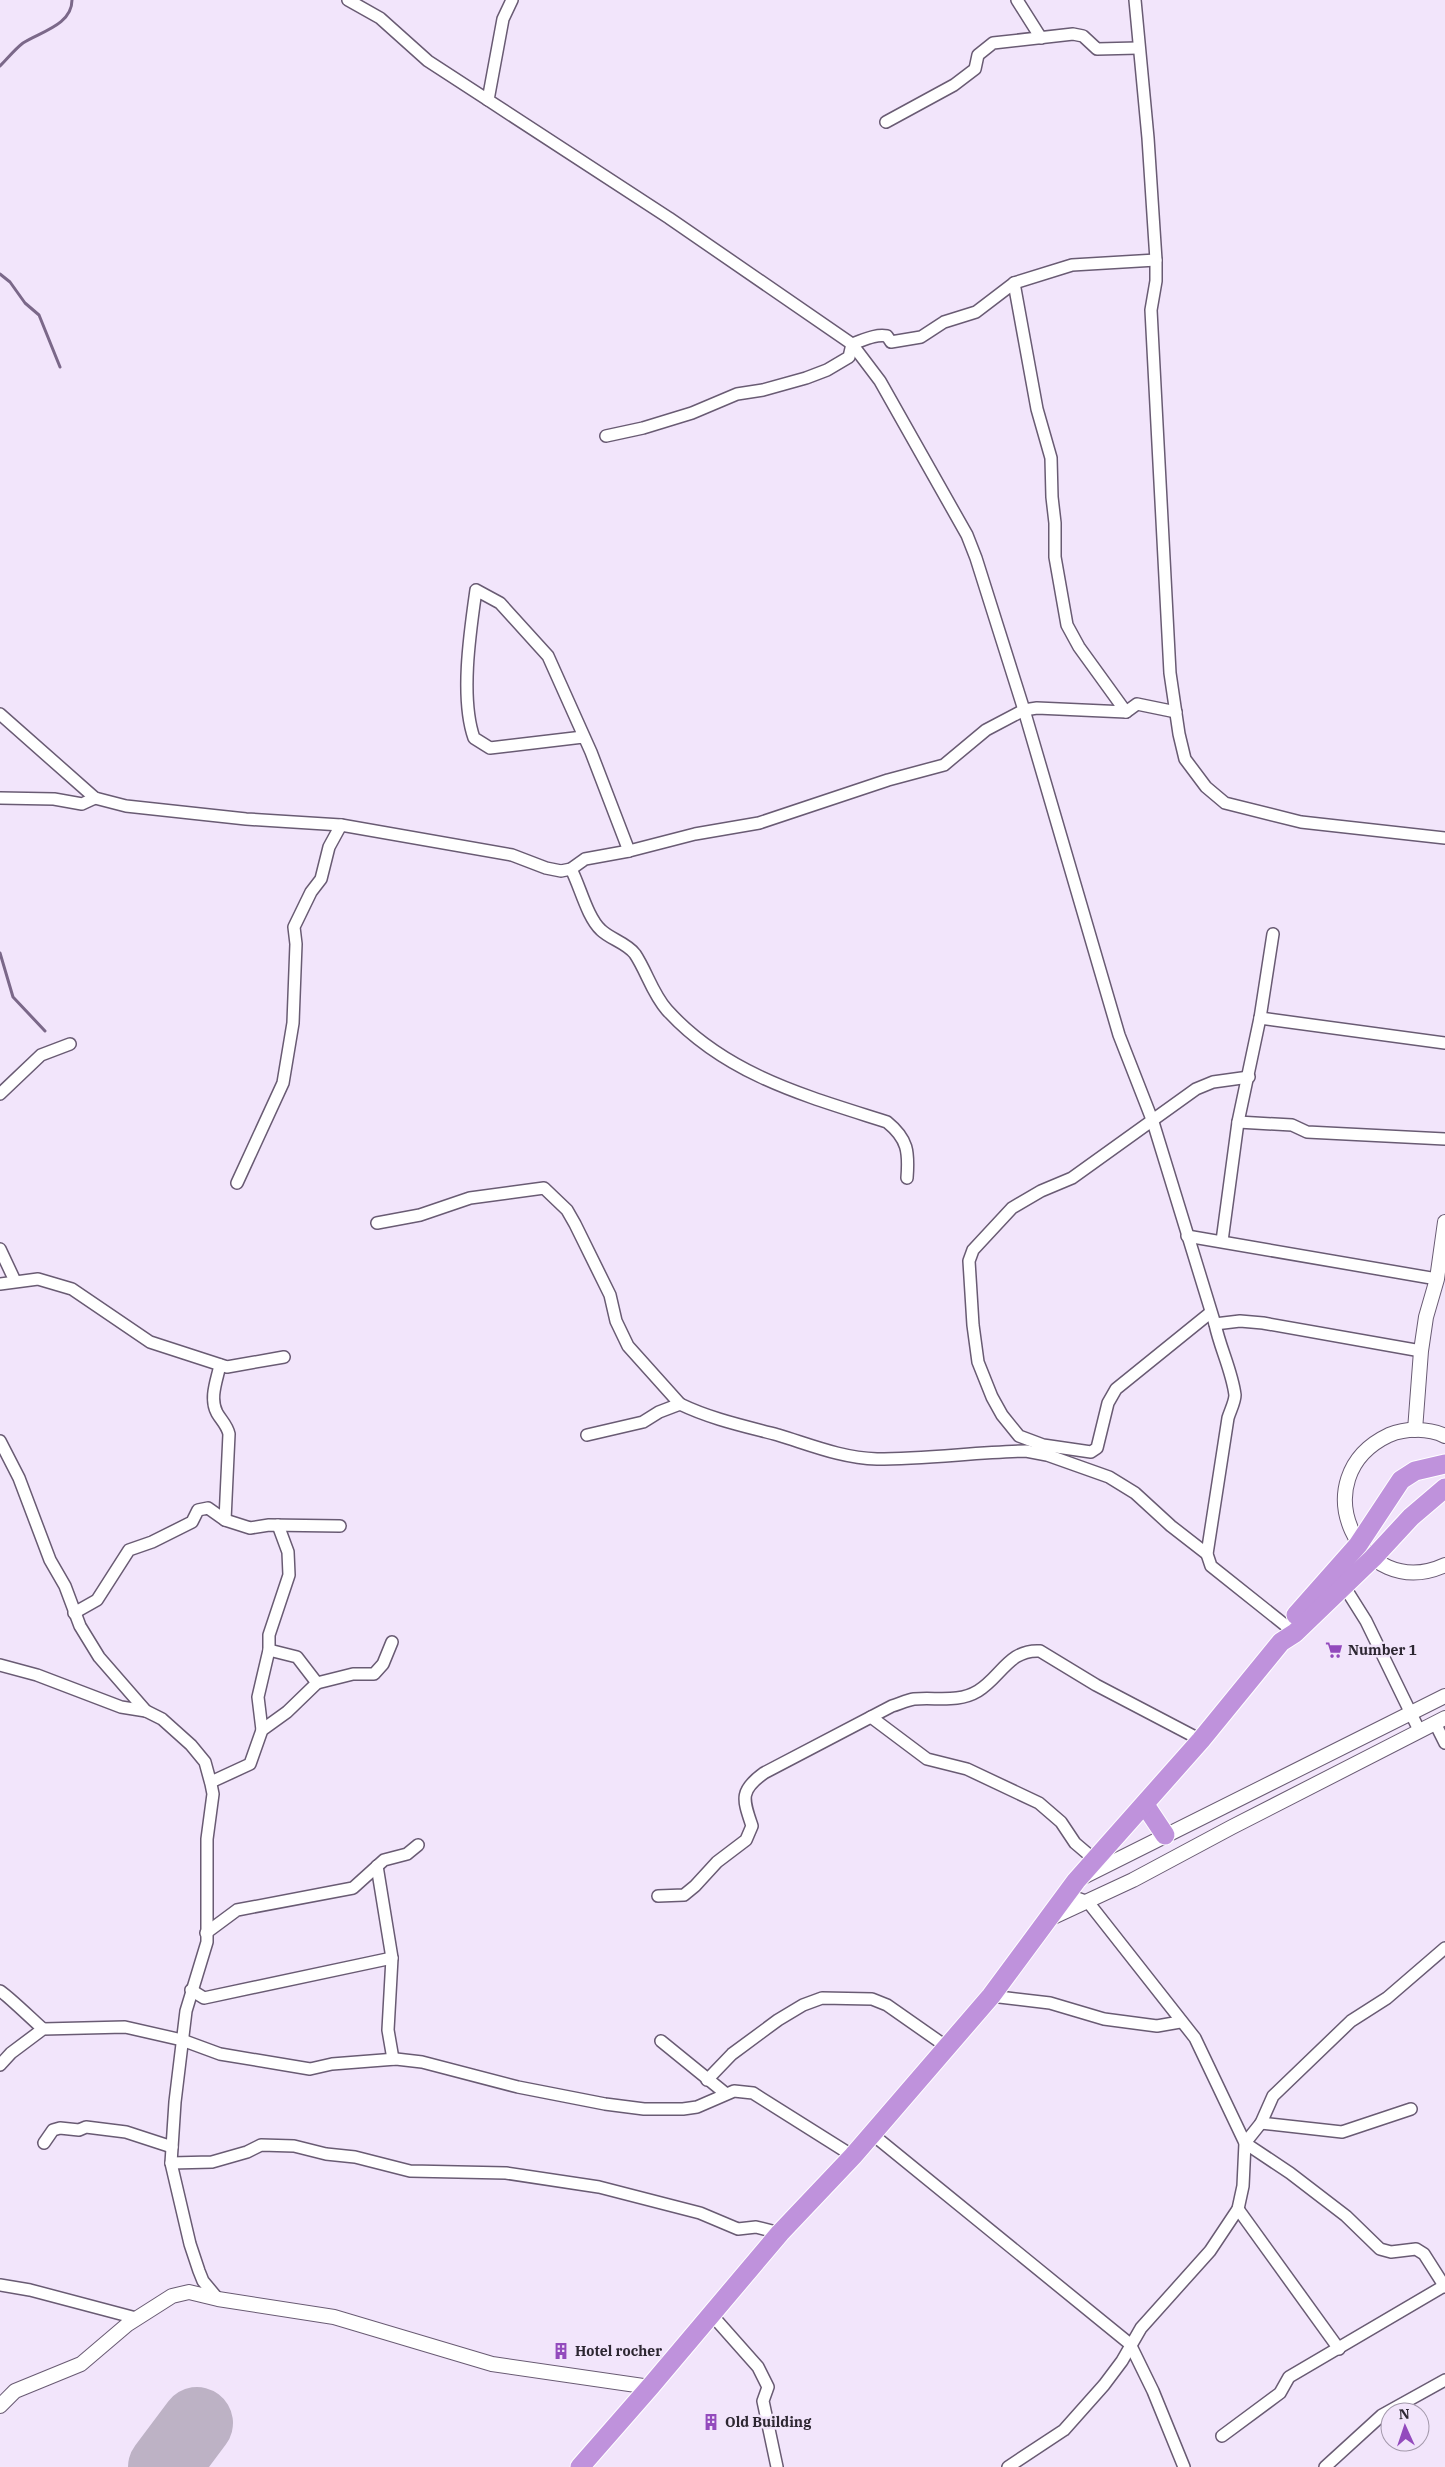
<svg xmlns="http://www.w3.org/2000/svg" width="1445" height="2467" font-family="'IBM Plex Serif',serif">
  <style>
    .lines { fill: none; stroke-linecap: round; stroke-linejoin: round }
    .stream { stroke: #7b6889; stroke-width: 3 }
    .runway { stroke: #bdb2c5; stroke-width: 72 }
    .minor-casing { stroke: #695b73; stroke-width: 14 }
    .tertiary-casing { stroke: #695b73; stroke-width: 16 }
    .trunk-casing { stroke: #fff; stroke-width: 21 }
    .minor { stroke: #fff; stroke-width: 11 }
    .tertiary { stroke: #fff; stroke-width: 14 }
    .trunk { stroke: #bf92dc; stroke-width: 19 }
    .labels { text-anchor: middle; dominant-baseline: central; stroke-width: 5; stroke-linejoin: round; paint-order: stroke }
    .poi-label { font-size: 14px; font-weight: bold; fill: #2d2732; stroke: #f2e5fb; text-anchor: start }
  </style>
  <rect width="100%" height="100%" fill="#f2e5fb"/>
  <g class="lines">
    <!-- stream -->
    <g class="stream">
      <path d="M0 66C7 59 15 49 23 43 40 32 72 25 72 0"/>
      <polyline points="0,274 10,282 25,303 39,315 60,367"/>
      <polyline points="0,953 13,997 45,1031"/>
    </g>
    <!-- runway -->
    <polyline class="runway" points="164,2467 197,2423"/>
    <!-- minor casing -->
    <g class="minor-casing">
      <g id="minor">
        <polyline points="348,0 380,18 428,61 488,100"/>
        <path d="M512 0 503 19 488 100 669 218 852 344 880 381 967 535 976 558 1024 710 1119 1035 1153 1122 1215 1324C1220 1348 1232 1371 1235 1395 1235 1402 1230 1411 1228 1418L1207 1554 1211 1566 1295 1633"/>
        <polyline points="1017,0 1041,38"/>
        <polyline points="1135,0 1148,138 1156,260 1156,281 1151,310 1170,673 1179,734 1185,759 1206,787 1225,803 1301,822 1445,838"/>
        <polyline points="886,122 954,85 975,69 978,55 993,43 1073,34 1083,36 1097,49 1138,48"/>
        <polyline points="1014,283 1037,409 1051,458 1052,497 1055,523 1055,557 1067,625 1079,647 1126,712"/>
        <path d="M606 436 643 428 692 413 737 394 763 390 806 378 827 370 849 357 852 344C864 340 875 334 887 336L891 342 921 337 944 322 976 312 1014 283 1072 265 1156 260"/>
        <polyline points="0,714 95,798 126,806 246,819 341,825 512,855 546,868 561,871 571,869 585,859 629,851 695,834 759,823 888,780 944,765 986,730 1024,710 1037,708 1126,712 1137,704 1176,712"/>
        <path d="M583 737 490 748 474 738C460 698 470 632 476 590L500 603 548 656 591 752 629 851"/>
        <polyline points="0,798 54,799 82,804 95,798"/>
        <path d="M571 869C580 886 587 917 601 930 610 939 627 943 635 954 647 972 652 993 667 1010 726 1075 806 1096 887 1122 908 1139 909 1152 907 1178"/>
        <polyline points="1260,1018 1445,1043"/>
        <polyline points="0,1094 41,1055 70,1044"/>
        <polyline points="1238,1122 1292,1125 1307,1132 1445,1139"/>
        <polyline points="237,1183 283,1083 293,1023 296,944 294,927 311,892 321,879 329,847 341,825"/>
        <polyline points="377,1223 420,1215 470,1198 544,1188 567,1210 575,1224 610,1295 616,1321 628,1346 680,1404"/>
        <polyline points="1187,1236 1437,1279"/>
        <polyline points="1222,1241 1238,1122 1260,1018 1273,934"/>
        <polyline points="0,1249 15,1281"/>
        <polyline points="0,1284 38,1279 72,1289 150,1342 227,1367 284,1357"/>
        <polyline points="1210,1313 1116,1389 1108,1403 1097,1448 1091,1452 1043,1445 1019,1436 1002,1415 992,1397 978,1362 973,1325 969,1261 973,1250 1012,1208 1041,1191 1072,1178 1196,1089 1213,1082 1249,1077"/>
        <polyline points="1215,1324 1240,1321 1263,1323 1421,1351"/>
        <path d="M220 1365C217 1380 209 1398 217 1413 221 1420 227 1425 229 1434L225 1520"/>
        <path d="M587 1435 643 1422 659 1412 680 1404C711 1419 744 1426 778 1435 811 1445 842 1458 877 1459 927 1459 977 1452 1026 1451L1047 1455 1109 1477 1135 1493 1171 1526 1207 1554"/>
        <polyline points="0,1441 19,1478 50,1560 65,1586 80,1626 99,1657 146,1711 162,1719 191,1745 205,1762 211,1784 213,1794 207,1839 207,1942 186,2011 175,2102 171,2163 190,2244 199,2271 203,2281 218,2299"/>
        <polyline points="1344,1586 1366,1621 1419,1730"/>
        <polyline points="74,1613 97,1600 129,1550 152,1542 192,1522 198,1510 208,1508 225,1520 250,1528 269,1525 340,1526"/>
        <polyline points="269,1650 297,1657 317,1683 353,1674 374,1674 383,1664 392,1642"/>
        <polyline points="0,1665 37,1675 121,1707 146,1711"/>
        <polyline points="871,1717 927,1759 967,1769 1039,1803 1061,1822 1075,1843 1095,1860"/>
        <polyline points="1435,1723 1445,1743"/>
        <polyline points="262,1730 258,1697 269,1650 269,1635 289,1575 288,1552 278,1525"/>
        <polyline points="211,1782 250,1764 262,1730 287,1712 317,1683"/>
        <polyline points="377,1866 392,1958 388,2030 393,2059"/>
        <path d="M658 1896 684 1895 695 1886 717 1862 746 1840 752 1826C743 1799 739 1791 764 1773L892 1706C899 1704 907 1700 914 1699 937 1697 958 1703 978 1691 1001 1677 1009 1649 1040 1651L1096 1685 1201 1740"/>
        <polyline points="206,1933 237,1910 353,1888 384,1860 407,1854 418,1845"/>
        <polyline points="1445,1948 1387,1998 1351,2021 1273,2096 1261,2123 1245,2143 1290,2173 1346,2216 1380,2249 1391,2252 1416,2249 1424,2254 1445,2287"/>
        <polyline points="191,1990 204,1998 392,1958"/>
        <path d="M0 1991C5 1993 35 2022 43 2029"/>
        <polyline points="991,1996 1050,2003 1104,2019 1157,2026 1180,2022"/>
        <polyline points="661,2041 725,2093"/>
        <polyline points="0,2065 11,2053 43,2029 125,2027 182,2040 220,2054 310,2069 332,2064 396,2059 422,2062 518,2087 605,2104 644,2109 683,2109 697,2107 734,2091 753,2093 853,2156"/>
        <polyline points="707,2080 732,2054 778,2020 803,2005 822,1998 872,1999 887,2005 947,2047"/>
        <polyline points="1261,2123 1342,2132 1411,2109"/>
        <polyline points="872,2134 1130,2344 1153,2391 1184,2467"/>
        <polyline points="44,2143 53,2130 60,2128 79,2130 86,2127 126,2132 172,2147"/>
        <polyline points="171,2163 212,2162 247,2152 261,2145 294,2146 326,2154 355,2157 410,2171 506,2173 599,2187 700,2213 738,2229 756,2227 780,2233"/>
        <polyline points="1238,2209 1339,2349"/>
        <polyline points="0,2285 30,2290 136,2318"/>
        <polyline points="711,2314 758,2367 768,2387 763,2401 777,2467"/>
        <polyline points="1222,2436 1280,2393 1289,2377 1444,2286"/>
        <polyline points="1008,2467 1064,2430 1104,2385 1122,2361 1141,2328 1210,2251 1238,2209 1243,2186 1245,2143 1195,2038 1088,1902 1066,1894"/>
        <polyline points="1325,2467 1382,2415 1445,2380"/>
      </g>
    </g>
    <!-- tertiary casing -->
    <g class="tertiary-casing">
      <g id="tertiary">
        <polyline points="1415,1430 1421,1351 1426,1317 1437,1279 1445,1222"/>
        <path d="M1445 1436C1429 1428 1406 1428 1389 1435 1300 1477 1360 1604 1445 1565"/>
        <polyline points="1083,1877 1445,1696"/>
        <polyline points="1049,1919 1133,1880 1232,1827 1445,1718"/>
        <polyline points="0,2406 15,2391 81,2364 128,2324 172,2296 189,2292 218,2299 334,2317 492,2364 650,2387"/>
      </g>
    </g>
    <!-- trunk casing -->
    <g class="trunk-casing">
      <g id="trunk">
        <polyline points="1296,1615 1358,1545 1401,1480 1415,1471 1445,1464"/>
        <polyline points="1145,1805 1165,1835"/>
        <polyline points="580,2467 650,2387 780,2233 853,2156 991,1996 1076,1881 1201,1740 1281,1642 1295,1633 1373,1558 1411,1517 1445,1488"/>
      </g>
    </g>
    <!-- minor -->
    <use href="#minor" class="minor"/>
    <!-- tertiary -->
    <use href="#tertiary" class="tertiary"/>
    <!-- trunk -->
    <use href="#trunk" class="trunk"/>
  </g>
  <!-- icons -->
  <defs>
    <g id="supermarket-bare" transform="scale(1.35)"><path d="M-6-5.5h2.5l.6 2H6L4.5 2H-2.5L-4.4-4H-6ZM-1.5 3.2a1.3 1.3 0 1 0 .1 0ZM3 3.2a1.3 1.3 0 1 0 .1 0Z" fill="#934abd" stroke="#f2e5fb" stroke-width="2.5" paint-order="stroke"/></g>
    <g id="building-bare" transform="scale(1.35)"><path d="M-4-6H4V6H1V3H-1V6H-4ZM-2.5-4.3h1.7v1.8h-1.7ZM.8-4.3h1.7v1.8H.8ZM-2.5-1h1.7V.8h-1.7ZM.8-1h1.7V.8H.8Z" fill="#934abd" stroke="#f2e5fb" stroke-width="2.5" paint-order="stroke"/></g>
  </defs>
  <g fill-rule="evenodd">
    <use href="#supermarket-bare" x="1334" y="1650"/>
    <use href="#building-bare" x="561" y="2351"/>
    <use href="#building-bare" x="711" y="2422"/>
  </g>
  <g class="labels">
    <!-- poi labels -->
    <g class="poi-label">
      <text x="1348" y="1650">Number 1</text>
      <text x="575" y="2351">Hotel rocher</text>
      <text x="725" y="2422">Old Building</text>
    </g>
  </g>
  <!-- north arrow -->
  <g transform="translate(1405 2427) rotate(357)"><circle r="24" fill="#f2e5fb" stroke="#a399ab"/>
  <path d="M0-4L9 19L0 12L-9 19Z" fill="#934abd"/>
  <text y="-8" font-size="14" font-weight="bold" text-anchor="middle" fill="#2d2732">N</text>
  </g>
</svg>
